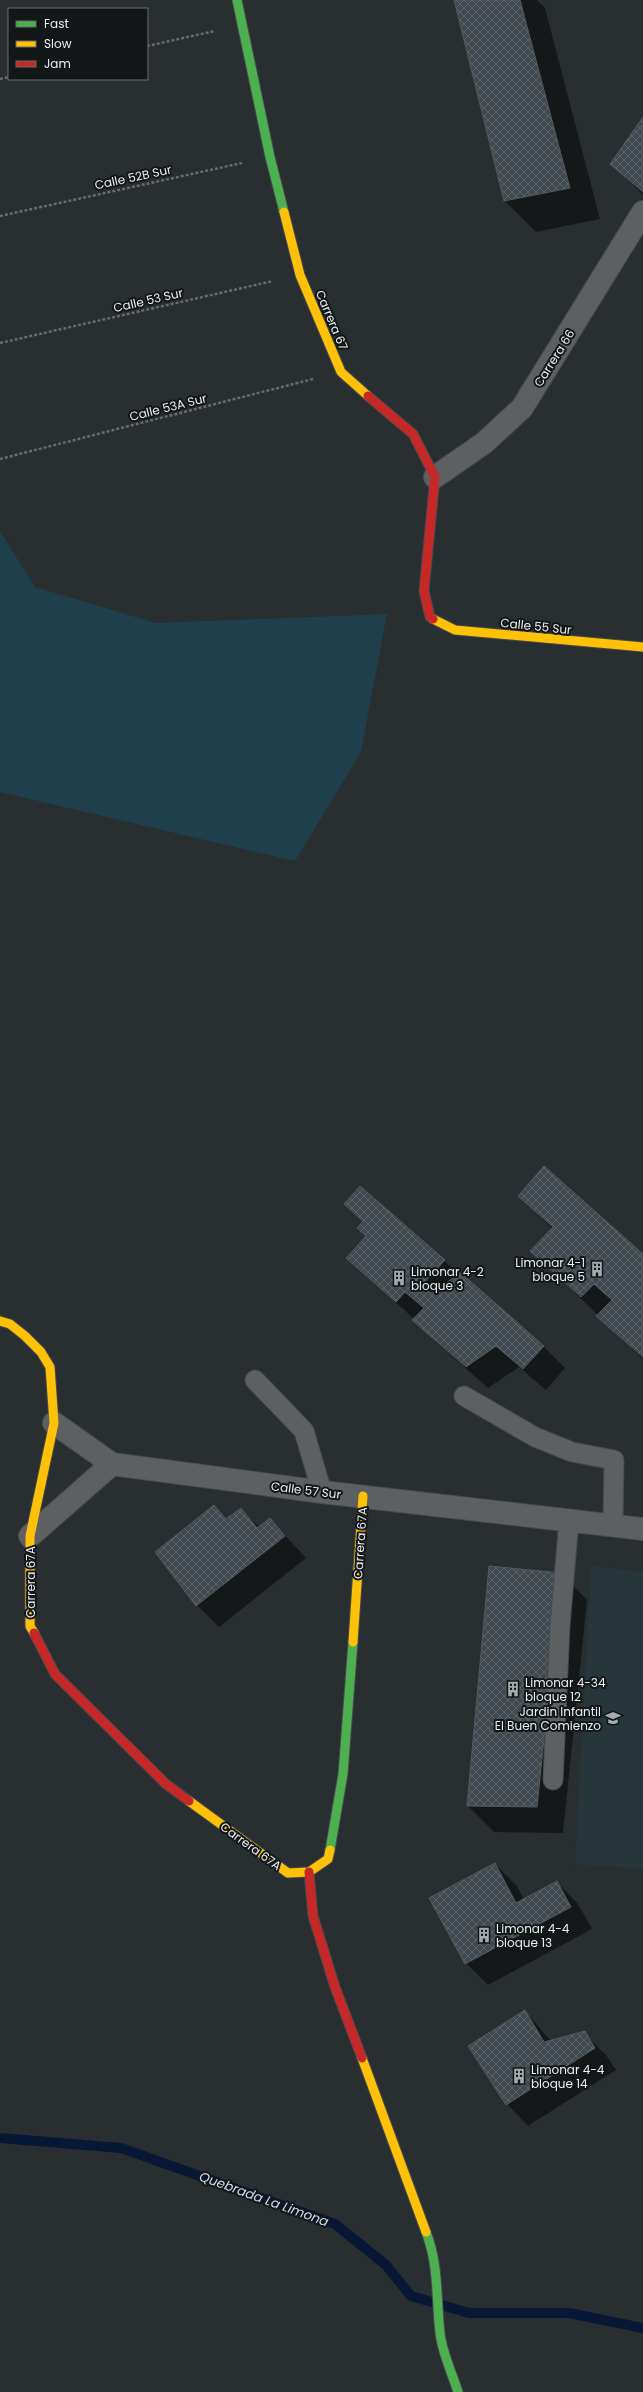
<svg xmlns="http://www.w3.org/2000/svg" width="643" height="2392" font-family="Poppins,sans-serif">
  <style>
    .built { fill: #26363b }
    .green { fill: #1f3f4c }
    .shadow { fill: #0007 }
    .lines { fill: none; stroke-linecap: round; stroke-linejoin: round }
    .stream { stroke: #091736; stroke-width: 10 }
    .building { fill: url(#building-cross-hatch); stroke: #565a5c }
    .lane-casing { stroke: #464a4b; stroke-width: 21 }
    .street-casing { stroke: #464a4b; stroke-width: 24 }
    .fast-casing { stroke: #464a4b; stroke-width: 11 }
    .slow-casing { stroke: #464a4b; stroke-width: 11 }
    .jam-casing { stroke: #464a4b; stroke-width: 11 }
    .path { stroke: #686b6d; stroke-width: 2.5; stroke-dasharray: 3 2; stroke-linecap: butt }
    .lane { stroke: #5d6062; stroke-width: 19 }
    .street { stroke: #5d6062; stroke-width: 22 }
    .fast { stroke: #4caf50; stroke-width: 9 }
    .slow { stroke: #ffc107; stroke-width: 9 }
    .jam { stroke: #c62828; stroke-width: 9 }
    .labels { text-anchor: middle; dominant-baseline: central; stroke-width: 4; stroke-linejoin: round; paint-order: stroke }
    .street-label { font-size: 12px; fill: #e8eef1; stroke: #131718 }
    .poi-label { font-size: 12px; fill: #e8eef1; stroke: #131718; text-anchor: start }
    .water-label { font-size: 13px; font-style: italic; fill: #cedcf6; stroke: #131718 }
  </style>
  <defs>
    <pattern id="building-cross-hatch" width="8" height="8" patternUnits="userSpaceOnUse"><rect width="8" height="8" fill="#404950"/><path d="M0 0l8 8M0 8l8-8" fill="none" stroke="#5c646a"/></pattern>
  </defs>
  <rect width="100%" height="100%" fill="#292e30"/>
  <!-- built -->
  <polygon class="built" points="591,1566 643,1572 643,1869 575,1864"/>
  <!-- green -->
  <polygon class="green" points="0,531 35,587 156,623 387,614 361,752 295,861 0,792"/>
  <!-- shadow -->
  <g class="shadow">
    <polygon points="455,0 537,0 545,8 600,219 536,232 505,201"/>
    <polygon points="643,119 643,195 612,164"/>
    <polygon points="519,1196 643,1256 643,1359 532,1251 553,1229"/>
    <polygon points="345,1204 444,1261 543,1346 565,1368 546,1390 519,1367 488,1388 436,1342 415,1320 348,1258 367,1237 364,1222"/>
    <polygon points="214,1506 228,1520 241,1509 259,1527 270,1519 306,1558 219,1627 197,1605"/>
    <polygon points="561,1573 587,1600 563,1833 494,1832 468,1806"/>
    <polygon points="495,1864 517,1886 524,1900 557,1882 578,1904 592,1929 488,1985 466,1963"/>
    <polygon points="525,2011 551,2041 584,2033 606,2055 616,2070 528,2126 507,2104"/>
  </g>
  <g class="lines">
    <!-- stream -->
    <polyline class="stream" points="0,2138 121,2148 335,2224 386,2265 411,2296 469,2313 569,2313 643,2328"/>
  </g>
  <!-- building -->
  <g class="building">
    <polygon points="454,0 520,0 570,188 504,201"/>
    <polygon points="643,117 643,192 610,164"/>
    <polygon points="544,1166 643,1254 643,1357 596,1316 612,1300 594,1284 581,1297 530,1251 553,1227 518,1196"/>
    <polygon points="360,1186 445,1260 424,1283 430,1293 461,1273 544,1346 523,1369 496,1346 466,1367 412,1320 424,1308 405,1292 396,1302 346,1258 366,1236 357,1228 363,1221 344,1204"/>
    <polygon points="214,1505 226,1519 241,1508 257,1528 270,1518 285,1536 196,1606 155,1552"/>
    <polygon points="489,1566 561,1573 537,1807 467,1806"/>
    <polygon points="495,1863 516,1903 557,1881 571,1907 465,1964 429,1898"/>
    <polygon points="525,2010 544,2042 585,2031 595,2048 506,2105 468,2046"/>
  </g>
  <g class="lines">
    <!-- lane casing -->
    <g class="lane-casing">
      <g id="lane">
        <polyline points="255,1380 304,1431 322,1492"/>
        <polyline points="464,1396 535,1437 572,1452 614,1460 613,1524"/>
        <polyline points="553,1780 560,1625 569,1520"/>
      </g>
    </g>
    <!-- street casing -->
    <g class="street-casing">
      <g id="street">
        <polyline points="435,477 484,443 522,408 643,212"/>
        <polyline points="54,1423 112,1464 322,1492 643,1529"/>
        <polyline points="30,1536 112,1464"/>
      </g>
    </g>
    <!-- fast casing -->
    <g class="fast-casing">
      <g id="fast">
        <polyline points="237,0 270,157 284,212"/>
        <polyline points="330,1850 343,1774 353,1642"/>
        <path d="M426 2232C439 2265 436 2298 440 2333 442 2352 452 2373 458 2392"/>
      </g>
    </g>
    <!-- slow casing -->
    <g class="slow-casing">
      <g id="slow">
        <polyline points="284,212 300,275 341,372 368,396"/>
        <polyline points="433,619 455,630 643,647"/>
        <polyline points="0,1321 10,1324 25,1336 41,1352 50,1367 54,1423 30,1536 30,1626 34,1633"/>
        <polyline points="353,1642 363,1496"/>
        <polyline points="189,1801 288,1873 309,1872 328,1859 330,1850"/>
        <polyline points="362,2058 426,2232"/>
      </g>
    </g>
    <!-- jam casing -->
    <g class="jam-casing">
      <g id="jam">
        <polyline points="368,396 413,434 435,477 424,591 430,617 433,619"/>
        <polyline points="34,1633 55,1674 166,1784 189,1801"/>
        <polyline points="309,1872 313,1916 335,1987 362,2058"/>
      </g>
    </g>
    <!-- path -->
    <g class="path">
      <polyline points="147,46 215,31"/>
      <polyline points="0,79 9,77"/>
      <polyline points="0,216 242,163"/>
      <polyline points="0,343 273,281"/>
      <polyline points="0,459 313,379"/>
    </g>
    <!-- lane -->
    <use href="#lane" class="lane"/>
    <!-- street -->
    <use href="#street" class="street"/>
    <!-- fast -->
    <use href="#fast" class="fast"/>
    <!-- slow -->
    <use href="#slow" class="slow"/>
    <!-- jam -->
    <use href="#jam" class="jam"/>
  </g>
  <!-- icons -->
  <defs>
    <g id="building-bare" transform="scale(1.2)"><path d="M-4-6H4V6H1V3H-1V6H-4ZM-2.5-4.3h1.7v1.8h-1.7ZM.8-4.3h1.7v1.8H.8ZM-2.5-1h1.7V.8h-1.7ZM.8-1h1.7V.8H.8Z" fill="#a5abad" stroke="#131718" stroke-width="2.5" paint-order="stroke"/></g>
    <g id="school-bare" transform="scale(1.2)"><path d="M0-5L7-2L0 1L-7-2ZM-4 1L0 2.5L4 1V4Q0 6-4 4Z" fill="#a5abad" stroke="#131718" stroke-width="2.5" paint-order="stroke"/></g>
  </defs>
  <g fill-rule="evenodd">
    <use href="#building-bare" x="597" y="1269"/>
    <use href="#building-bare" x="399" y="1278"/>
    <use href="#building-bare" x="513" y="1689"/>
    <use href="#school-bare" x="613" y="1718"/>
    <use href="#building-bare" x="484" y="1935"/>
    <use href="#building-bare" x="519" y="2076"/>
  </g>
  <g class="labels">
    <!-- street labels -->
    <g class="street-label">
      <text transform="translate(133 177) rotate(-12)">Calle 52B Sur</text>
      <text transform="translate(148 300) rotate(-13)">Calle 53 Sur</text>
      <text transform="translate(332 320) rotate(67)">Carrera 67</text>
      <text transform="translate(554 358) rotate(-58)">Carrera 66</text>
      <text transform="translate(168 407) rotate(-14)">Calle 53A Sur</text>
      <text transform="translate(536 626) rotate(6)">Calle 55 Sur</text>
      <text transform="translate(306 1490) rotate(7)">Calle 57 Sur</text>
      <text transform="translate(360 1543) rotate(-86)">Carrera 67A</text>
      <text transform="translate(30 1582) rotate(-90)">Carrera 67A</text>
      <text transform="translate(251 1846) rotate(36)">Carrera 67A</text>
    </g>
    <!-- poi labels -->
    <g class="poi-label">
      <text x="585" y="1262" text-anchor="end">Limonar 4-1<tspan x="585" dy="14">bloque 5</tspan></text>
      <text x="411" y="1271">Limonar 4-2<tspan x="411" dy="14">bloque 3</tspan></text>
      <text x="525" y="1682">Limonar 4-34<tspan x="525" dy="14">bloque 12</tspan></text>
      <text x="601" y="1711" text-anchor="end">Jardin Infantil<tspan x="601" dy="14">El Buen Comienzo</tspan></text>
      <text x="496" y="1928">Limonar 4-4<tspan x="496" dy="14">bloque 13</tspan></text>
      <text x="531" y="2069">Limonar 4-4<tspan x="531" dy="14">bloque 14</tspan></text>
    </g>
    <!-- water labels -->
    <g class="water-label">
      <text transform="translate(264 2199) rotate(20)">Quebrada La Limona</text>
    </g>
  </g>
  <!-- legend -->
  <rect x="8" y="8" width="140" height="72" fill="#131718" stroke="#686d6f"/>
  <rect x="16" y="21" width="20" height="6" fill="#4caf50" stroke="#686d6f"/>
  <text x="44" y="28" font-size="12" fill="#e8eef1">Fast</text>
  <rect x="16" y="41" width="20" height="6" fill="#ffc107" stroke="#686d6f"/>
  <text x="44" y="48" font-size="12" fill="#e8eef1">Slow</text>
  <rect x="16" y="61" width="20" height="6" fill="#c62828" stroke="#686d6f"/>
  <text x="44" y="68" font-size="12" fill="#e8eef1">Jam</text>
</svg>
